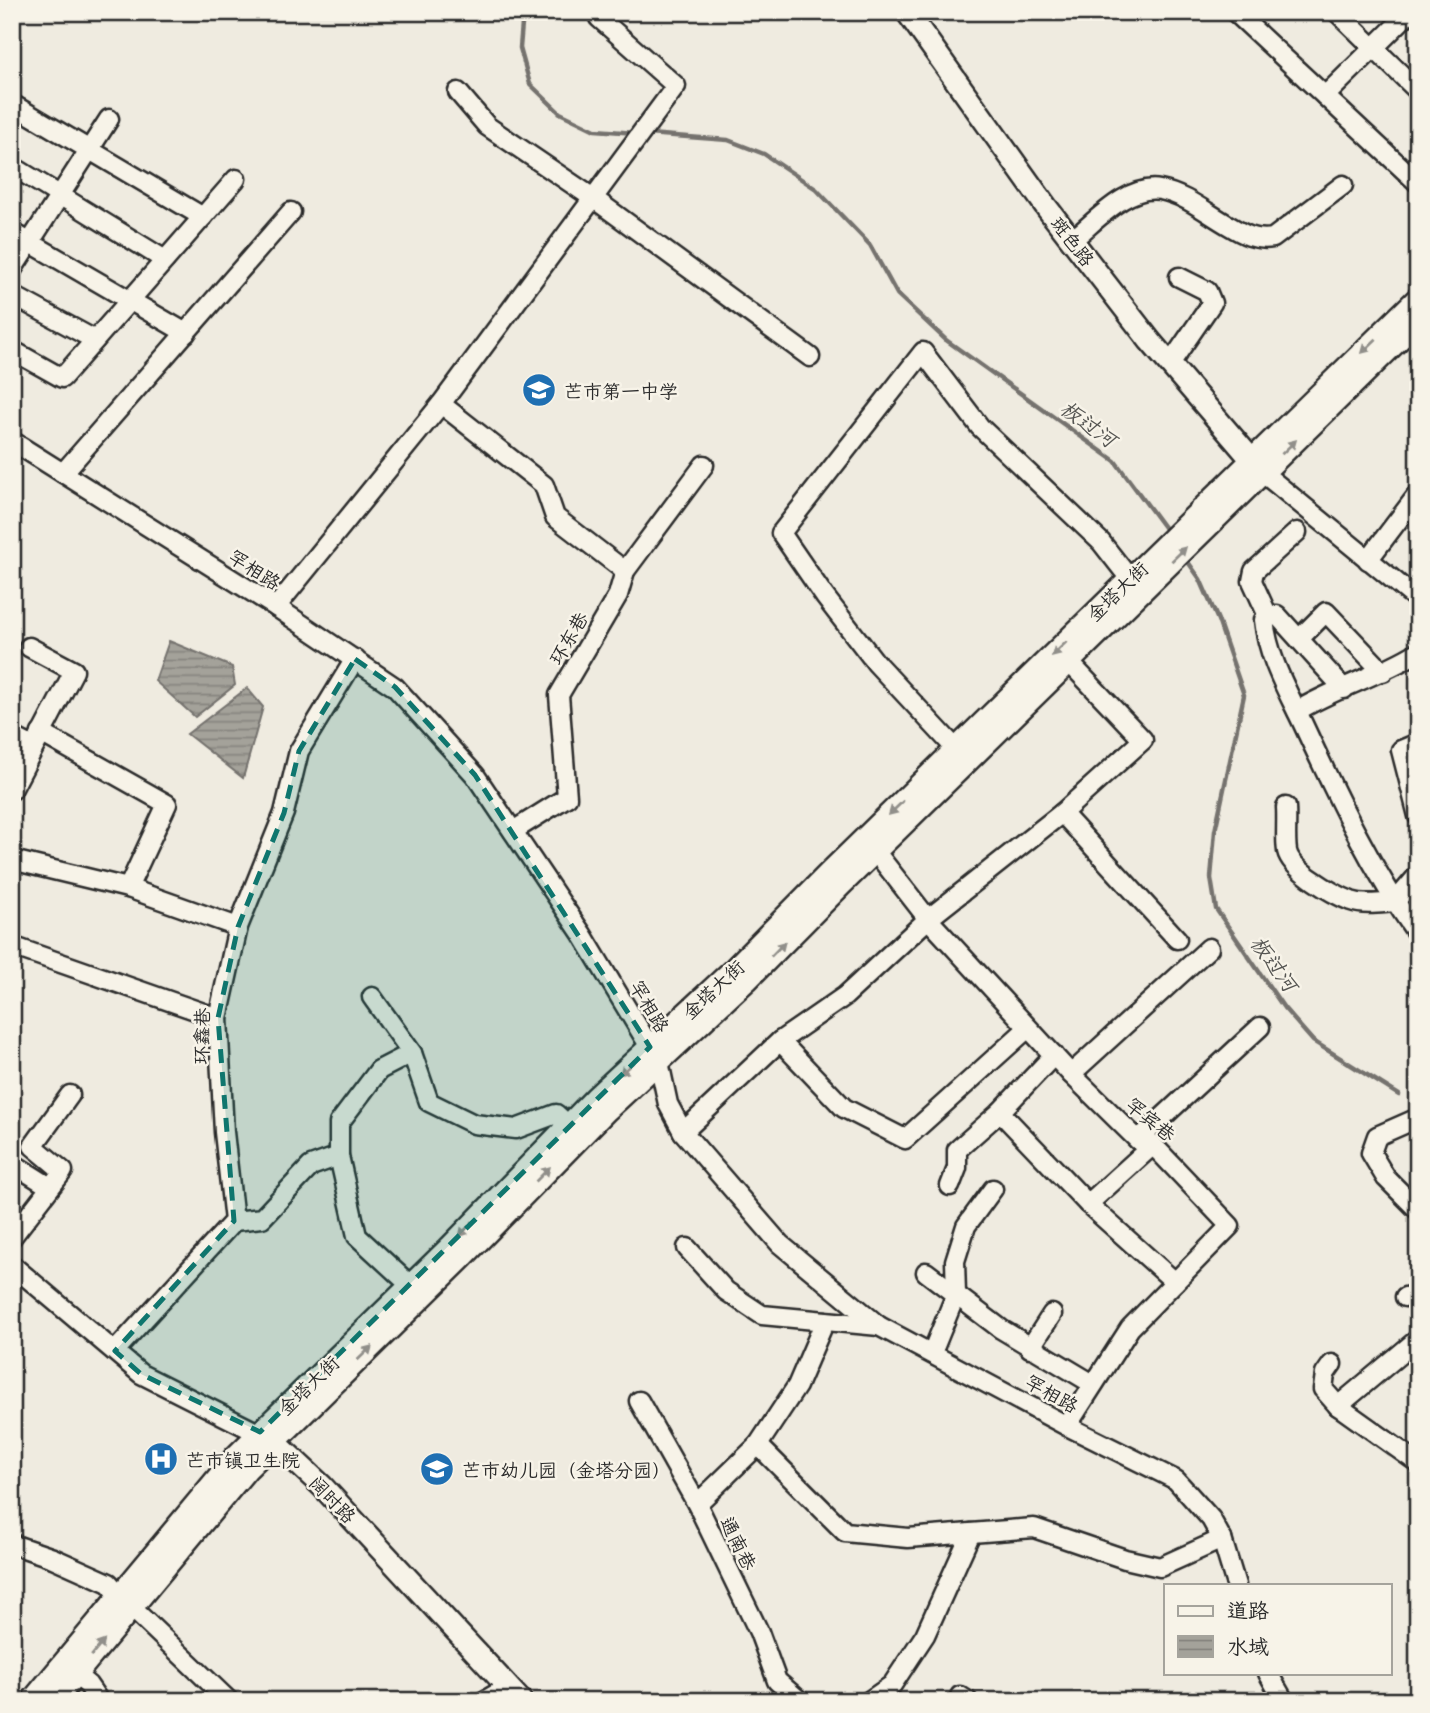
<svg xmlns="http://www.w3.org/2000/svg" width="1430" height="1713" font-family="Mali,'LXGW WenKai TC',sans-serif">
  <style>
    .water { fill: url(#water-rules); stroke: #74726e; stroke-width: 2 }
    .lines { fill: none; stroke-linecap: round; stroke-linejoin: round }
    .stream { stroke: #74726e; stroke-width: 4.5 }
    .minor-casing { stroke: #2b2b2b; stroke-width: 23 }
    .major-casing { stroke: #2b2b2b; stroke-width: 26 }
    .minor { stroke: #f7f3e8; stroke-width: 18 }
    .major { stroke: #f7f3e8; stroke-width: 21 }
    .oneway { fill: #918f8a }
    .marked { fill: #0f766e; fill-opacity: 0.2; stroke: #0f766e; stroke-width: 5; stroke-dasharray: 14 9; stroke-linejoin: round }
    .labels { text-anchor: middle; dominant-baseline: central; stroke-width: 5; stroke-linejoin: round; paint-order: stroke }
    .street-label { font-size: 19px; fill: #2b2b2b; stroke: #f7f3e8 }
    .poi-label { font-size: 19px; fill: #2b2b2b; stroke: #f7f3e8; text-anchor: start }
    .water-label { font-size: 21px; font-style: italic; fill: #555552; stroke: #f7f3e8 }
  </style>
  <defs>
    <pattern id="water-rules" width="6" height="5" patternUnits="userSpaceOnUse" patternTransform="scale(1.75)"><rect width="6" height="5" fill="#a4a29a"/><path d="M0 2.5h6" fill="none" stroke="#86847e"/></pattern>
  </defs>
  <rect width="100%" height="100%" fill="#efebe0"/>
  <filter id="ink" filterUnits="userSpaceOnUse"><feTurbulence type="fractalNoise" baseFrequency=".0143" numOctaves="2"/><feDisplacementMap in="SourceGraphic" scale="14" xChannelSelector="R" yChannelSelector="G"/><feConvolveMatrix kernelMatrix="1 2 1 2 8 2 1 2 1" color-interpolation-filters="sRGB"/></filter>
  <g filter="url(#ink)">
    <!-- water -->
    <g class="water">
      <polygon points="169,641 232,667 235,685 195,717 155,681"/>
      <polygon points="247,688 263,707 243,778 187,734"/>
    </g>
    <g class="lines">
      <!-- stream -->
      <g class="stream">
        <polyline points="523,12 520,48 530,84 560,113 595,130 636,133"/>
        <polyline points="648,134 728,140 764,154 816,189 870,245 897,294 946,340 1115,461 1169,534"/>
        <polyline points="1186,559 1200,579 1218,620 1244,695 1215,831 1211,878 1216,909 1284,1008 1313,1041 1399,1095"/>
      </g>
      <!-- minor casing -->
      <g class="minor-casing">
        <g id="minor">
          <polyline points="1235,12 1418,183"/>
          <polyline points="1337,12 1418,91"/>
          <polyline points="458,92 487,126 593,198 810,357"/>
          <polyline points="1325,96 1410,12"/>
          <polyline points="12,104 203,217"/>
          <polyline points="12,166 165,260"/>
          <polyline points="12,232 186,333"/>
          <path d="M1072 240C1095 222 1128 184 1160 190 1184 194 1207 213 1228 225 1243 234 1255 241 1273 238L1343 185"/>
          <polyline points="12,270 109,119"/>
          <polyline points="12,295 95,340"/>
          <polyline points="12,350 62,378 236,179"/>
          <polyline points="1170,364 1212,303 1207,291 1179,277"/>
          <polyline points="441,404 544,485 555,517 625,571"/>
          <polyline points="12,441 276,607 395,687 475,775 582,934 659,1062 668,1104 683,1132 780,1244 879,1326 1067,1426 1176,1480 1211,1519 1222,1539 1236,1585"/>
          <polyline points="63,473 291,212"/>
          <polyline points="1263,473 1418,600"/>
          <polyline points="1368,560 1418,494"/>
          <polyline points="276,607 441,404 676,86 599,18 598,12"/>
          <polyline points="1269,618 1252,581 1254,571 1297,532"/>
          <polyline points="1299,639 1326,612 1383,672"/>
          <path d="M1344 689 1277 615H1273L1264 620C1268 658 1287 690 1303 724 1337 797 1371 869 1418 935"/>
          <path d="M1297 711C1335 688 1379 676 1418 652"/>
          <polyline points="41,733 167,804 128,888"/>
          <polyline points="12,736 33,747"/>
          <polyline points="1418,743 1401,750 1418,816"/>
          <polyline points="956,749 876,663 825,597 781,533 923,352 980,427 1101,542 1130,579"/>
          <polyline points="12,790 74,671 29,647"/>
          <path d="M1286 807C1287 821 1285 838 1287 851 1291 870 1333 894 1351 901 1365 906 1381 903 1395 902L1418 875"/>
          <polyline points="1062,813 1177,939"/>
          <polyline points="513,831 567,797 559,695 618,595 625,571 704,465"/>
          <polyline points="875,851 928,919 1071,1074 1138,1140 1153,1145 1230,1226 1130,1328 1067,1426"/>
          <polyline points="12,860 128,888 238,927"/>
          <polyline points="12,946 218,1018"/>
          <polyline points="372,997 412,1053 429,1102 474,1124 516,1129 556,1114 568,1125"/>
          <polyline points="780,1041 844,1108 905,1139 1028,1028"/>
          <polyline points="1071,1074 1209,948"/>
          <polyline points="1000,1112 1088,1204 1175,1282"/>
          <polyline points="1418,1118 1377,1136 1371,1153 1386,1178 1418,1210"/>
          <polyline points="683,1132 780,1041 845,996 928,919 1062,813 1143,740 1069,662"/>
          <polyline points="1138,1140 1260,1027"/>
          <polyline points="12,1163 50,1187"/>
          <polyline points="950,1186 957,1168 957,1150 1000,1112 1054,1055"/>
          <polyline points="1088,1204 1153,1145"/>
          <polyline points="234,1221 262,1218 311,1166 339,1156"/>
          <polyline points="12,1237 63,1171 33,1146 70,1095"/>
          <polyline points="687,1248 726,1291 762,1315 879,1326"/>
          <polyline points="12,1265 141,1374 268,1438"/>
          <polyline points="926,1272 1001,1329 1093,1384"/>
          <polyline points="410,1285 357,1236 339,1156 339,1123 379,1070 412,1053"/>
          <polyline points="1405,1297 1418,1294"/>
          <polyline points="1030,1348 1052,1314"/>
          <polyline points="115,1351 234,1221 224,1132 218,1018 238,927 284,813 299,751 355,659"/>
          <polyline points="932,1353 956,1294 955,1261 966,1226 993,1189"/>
          <polyline points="1332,1364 1325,1374 1323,1389 1338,1406 1418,1463"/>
          <polyline points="639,1401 697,1504 759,1632 777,1681 800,1701"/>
          <polyline points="1338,1406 1418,1339"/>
          <polyline points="758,1445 845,1532 908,1538 1034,1528 1125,1559 1160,1567 1222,1539"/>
          <polyline points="697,1504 758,1445 797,1386 825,1321"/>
          <polyline points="12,1544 53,1558 109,1583 120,1596"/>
          <polyline points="132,1608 229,1701"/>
          <polyline points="1268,1673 1284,1701"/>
          <polyline points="76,1675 88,1685 99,1701"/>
          <polyline points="960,1696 968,1701"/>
          <polyline points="484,1701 508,1687"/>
          <polyline points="869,1701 892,1685 925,1635 971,1533"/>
        </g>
      </g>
      <!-- major casing -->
      <g class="major-casing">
        <g id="major">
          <polyline points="907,12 1047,208 1150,341 1252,460"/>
          <polyline points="275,1442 322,1486 521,1701"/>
          <polyline points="32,1701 235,1457 450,1247 595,1098 735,968 829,873 1418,298"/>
          <polyline points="54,1701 247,1469 462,1258 607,1110 747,980 841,885 1418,321"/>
        </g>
      </g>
      <!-- minor -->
      <use href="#minor" class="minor"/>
      <!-- major -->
      <use href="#major" class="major"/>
    </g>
    <!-- one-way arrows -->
    <defs><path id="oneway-solid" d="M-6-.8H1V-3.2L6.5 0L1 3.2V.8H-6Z" transform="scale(1.75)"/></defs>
    <g class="oneway">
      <use href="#oneway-solid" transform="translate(1369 346) rotate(136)"/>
      <use href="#oneway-solid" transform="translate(1289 447) rotate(-44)"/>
      <use href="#oneway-solid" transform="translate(1179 554) rotate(-44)"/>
      <use href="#oneway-solid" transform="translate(1059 649) rotate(136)"/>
      <use href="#oneway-solid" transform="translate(896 808) rotate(136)"/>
      <use href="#oneway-solid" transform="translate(778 949) rotate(-46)"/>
      <use href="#oneway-solid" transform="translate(627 1068) rotate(137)"/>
      <use href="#oneway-solid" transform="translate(543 1174) rotate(-45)"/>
      <use href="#oneway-solid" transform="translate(466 1229) rotate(132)"/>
      <use href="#oneway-solid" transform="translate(365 1353) rotate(-44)"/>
      <use href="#oneway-solid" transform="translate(98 1648) rotate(-50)"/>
    </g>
  </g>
  <!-- marked area -->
  <path class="marked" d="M355 659 395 687 475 775 650 1047 260 1432 141 1374 115 1351 234 1221 218 1018 238 927 284 813 299 751Z"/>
  <!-- icons -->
  <defs>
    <g id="school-disc" transform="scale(1.75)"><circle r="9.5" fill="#1f6fb2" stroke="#f7f3e8"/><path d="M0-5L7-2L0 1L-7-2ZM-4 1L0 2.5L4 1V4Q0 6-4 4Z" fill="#fff"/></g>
    <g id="hospital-disc" transform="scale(1.75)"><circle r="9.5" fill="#1f6fb2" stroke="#f7f3e8"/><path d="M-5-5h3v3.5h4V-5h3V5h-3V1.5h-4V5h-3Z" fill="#fff"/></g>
  </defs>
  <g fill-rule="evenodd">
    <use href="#school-disc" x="539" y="390"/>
    <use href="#hospital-disc" x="161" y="1459"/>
    <use href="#school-disc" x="437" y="1469"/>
  </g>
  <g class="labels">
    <!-- street labels -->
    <g class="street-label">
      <text transform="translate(1073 241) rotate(52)">斑色路</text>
      <text transform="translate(255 569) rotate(32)">罕相路</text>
      <text transform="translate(1117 591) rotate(-44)">金塔大街</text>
      <text transform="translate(568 638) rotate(-60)">环东巷</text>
      <text transform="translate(713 989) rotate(-43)">金塔大街</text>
      <text transform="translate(650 1006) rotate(59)">罕相路</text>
      <text transform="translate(201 1036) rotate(-89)">环鑫巷</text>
      <text transform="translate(1151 1119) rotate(39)">罕宾巷</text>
      <text transform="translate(308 1385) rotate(-44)">金塔大街</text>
      <text transform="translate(1052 1393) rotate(29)">罕相路</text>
      <text transform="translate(333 1499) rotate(46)">阔时路</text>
      <text transform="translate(739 1543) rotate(64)">通南巷</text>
    </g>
    <!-- poi labels -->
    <g class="poi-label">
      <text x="564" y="390">芒市第一中学</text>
      <text x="186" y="1459">芒市镇卫生院</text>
      <text x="462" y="1469">芒市幼儿园（金塔分园）</text>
    </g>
    <!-- water labels -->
    <g class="water-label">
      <text transform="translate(1089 423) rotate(36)">板过河</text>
      <text transform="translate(1275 963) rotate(54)">板过河</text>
    </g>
  </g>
  <!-- margin -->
  <rect width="1430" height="1713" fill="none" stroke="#f7f3e8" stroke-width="42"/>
  <rect x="21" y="21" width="1388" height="1671" fill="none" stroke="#2b2b2b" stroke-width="2.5" filter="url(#ink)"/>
  <!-- legend -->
  <rect x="1164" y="1584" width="228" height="91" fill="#f7f3e8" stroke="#a5a39c" stroke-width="2"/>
  <rect x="1178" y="1606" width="35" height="10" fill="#f7f3e8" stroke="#a5a39c" stroke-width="2"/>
  <text x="1227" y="1618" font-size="21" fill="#2b2b2b">道路</text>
  <rect x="1178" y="1636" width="35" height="21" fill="url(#water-rules)" stroke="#a5a39c" stroke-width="2"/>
  <text x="1227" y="1654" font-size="21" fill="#2b2b2b">水域</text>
</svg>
